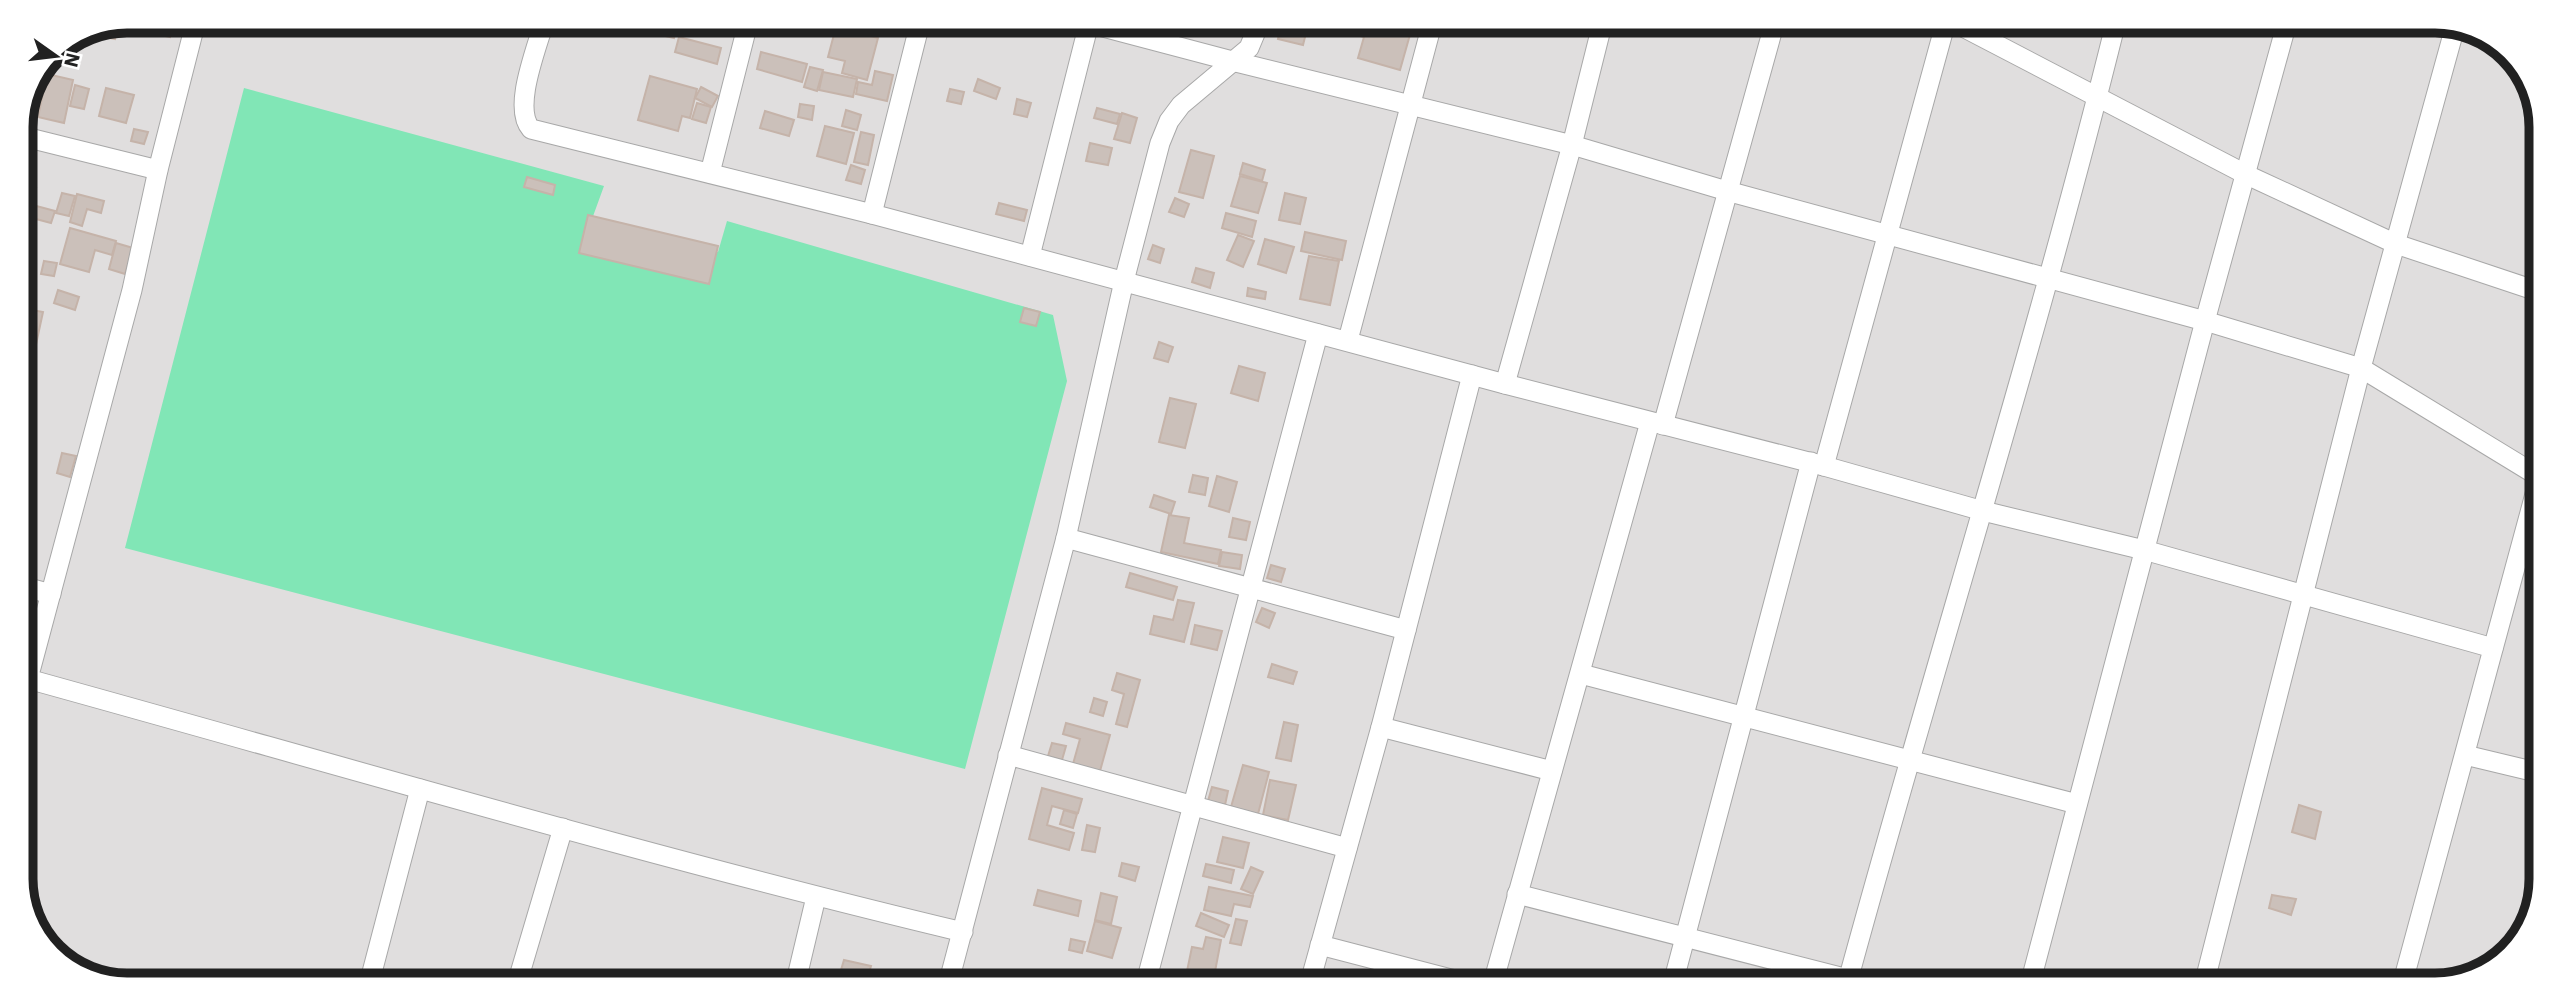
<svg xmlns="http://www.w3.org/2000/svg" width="2562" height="1006" font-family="'IBM Plex Sans',sans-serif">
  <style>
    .residential { fill: #e0dede }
    .pitch { fill: #81e6b6 }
    .building { fill: #cbc0ba; stroke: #c5b3a9; stroke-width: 2 }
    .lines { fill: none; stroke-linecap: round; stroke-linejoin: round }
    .minor-casing { stroke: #a8a8a8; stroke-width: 21 }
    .minor { stroke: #fff; stroke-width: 19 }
    .rim { fill: none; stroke: #212121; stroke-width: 9 }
  </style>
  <rect width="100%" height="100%" fill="#f2eee8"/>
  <!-- residential -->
  <polygon class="residential" points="127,21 2469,27 2519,62 2541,120 2535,913 2499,963 2435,985 93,979 43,944 21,886 21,121 52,52"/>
  <!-- pitch -->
  <polygon class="pitch" points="244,88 604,186 592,219 718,252 727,221 1053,315 1067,381 965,769 125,548"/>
  <!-- building -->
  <g class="building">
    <polygon points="154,21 173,21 170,37 152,33"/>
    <polygon points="664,22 678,22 674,38 661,35"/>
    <polygon points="1234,24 1246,24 1242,36 1232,33"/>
    <polygon points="1281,24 1296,24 1296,26 1307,29 1303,45 1278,39"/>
    <polygon points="1348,24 1413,24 1400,70 1358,58 1364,37 1346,32"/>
    <polygon points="118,25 115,39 94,35"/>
    <polygon points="836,27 878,38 867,80 842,73 845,61 828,57"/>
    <polygon points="679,37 721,48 717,64 675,52"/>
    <polygon points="761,52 807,64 802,82 757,69"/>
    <polygon points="810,67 823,70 817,91 804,87"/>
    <polygon points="875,71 893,75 887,101 856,94 858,82 872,85"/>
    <polygon points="823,72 857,79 853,97 819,90"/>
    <polygon points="47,74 73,80 64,123 38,117"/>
    <polygon points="650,76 697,89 690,118 682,116 678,131 638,120"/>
    <polygon points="978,79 1000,88 996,99 974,91"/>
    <polygon points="75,85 89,89 84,109 70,106"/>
    <polygon points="701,87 718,96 712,107 695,98"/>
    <polygon points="106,88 134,95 126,123 99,116"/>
    <polygon points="950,89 964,92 961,104 947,101"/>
    <polygon points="1017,99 1031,103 1027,117 1014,114"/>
    <polygon points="697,103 711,107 706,123 692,119"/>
    <polygon points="800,104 814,106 812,120 798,117"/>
    <polygon points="1097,108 1120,114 1117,124 1094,118"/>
    <polygon points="846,110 861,115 857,130 842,126"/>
    <polygon points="765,111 794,120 789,136 760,128"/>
    <polygon points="1122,113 1137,118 1130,143 1114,139"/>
    <polygon points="825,126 854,133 846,164 817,156"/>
    <polygon points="134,129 148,132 144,144 131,141"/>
    <polygon points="861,132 874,135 868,165 854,162"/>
    <polygon points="1090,143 1112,148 1108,165 1086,161"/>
    <polygon points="1191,150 1214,156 1203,198 1179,192"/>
    <polygon points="1243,163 1265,170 1262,181 1240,174"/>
    <polygon points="851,165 865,170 861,184 846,180"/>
    <polygon points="1240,176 1267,183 1258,213 1231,206"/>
    <polygon points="527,177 555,185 553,195 524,187"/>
    <polygon points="22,185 36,188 33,201 21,198"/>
    <polygon points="62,193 75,196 69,216 56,213"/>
    <polygon points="1285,193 1306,198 1300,224 1279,220"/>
    <polygon points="77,194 104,201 101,213 87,209 82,226 70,222"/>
    <polygon points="1175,198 1189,204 1184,217 1169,212"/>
    <polygon points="25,203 55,211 51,223 21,215"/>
    <polygon points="999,203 1027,210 1024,221 996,214"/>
    <polygon points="1226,213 1256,221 1252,237 1222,228"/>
    <polygon points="588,215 718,246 709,284 579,253"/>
    <polygon points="70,228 116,241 112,255 95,250 89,272 60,264"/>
    <polygon points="1305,232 1346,241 1342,260 1301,251"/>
    <polygon points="1238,235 1254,241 1243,267 1227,260"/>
    <polygon points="1265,239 1294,247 1286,273 1258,264"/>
    <polygon points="116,243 133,248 125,274 109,269"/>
    <polygon points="1153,245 1164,249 1160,263 1148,259"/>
    <polygon points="1309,256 1339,261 1330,305 1300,299"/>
    <polygon points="44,261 57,263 54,276 41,274"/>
    <polygon points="1196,268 1214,273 1210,288 1192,282"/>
    <polygon points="1248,288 1266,292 1265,299 1247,296"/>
    <polygon points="58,290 79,297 75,310 54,303"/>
    <polygon points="1024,308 1040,312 1036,326 1020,322"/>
    <polygon points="27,309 43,312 35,349 21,346"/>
    <polygon points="1159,342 1173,347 1168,362 1154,358"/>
    <polygon points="1239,366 1265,373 1258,401 1231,393"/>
    <polygon points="1170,398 1196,404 1185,448 1159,442"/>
    <polygon points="62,453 76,456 70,477 57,473"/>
    <polygon points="1193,475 1208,478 1205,495 1189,492"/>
    <polygon points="1217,476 1237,482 1229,512 1209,506"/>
    <polygon points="21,484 28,486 22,517 21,517"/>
    <polygon points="1154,495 1175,502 1171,514 1150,507"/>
    <polygon points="1169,515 1189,518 1184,543 1221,550 1218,564 1161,552"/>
    <polygon points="1233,518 1250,522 1246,540 1229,537"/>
    <polygon points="21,528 31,530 25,556 21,555"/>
    <polygon points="1222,552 1242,555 1240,569 1219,566"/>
    <polygon points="21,560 34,564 31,575 21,572"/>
    <polygon points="1271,565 1285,569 1281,582 1267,578"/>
    <polygon points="1130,573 1177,587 1173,600 1126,587"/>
    <polygon points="1178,600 1194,603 1184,642 1150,634 1154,616 1173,620"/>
    <polygon points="1262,608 1275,613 1269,628 1256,622"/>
    <polygon points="1195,625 1222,631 1217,650 1191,644"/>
    <polygon points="1272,664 1297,672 1293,684 1268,677"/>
    <polygon points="1117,673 1140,680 1127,727 1116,724 1124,694 1112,690"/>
    <polygon points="1094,698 1107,702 1103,716 1090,712"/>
    <polygon points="1284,722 1298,725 1291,761 1276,758"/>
    <polygon points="1066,723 1110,735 1100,771 1073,764 1080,739 1063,734"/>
    <polygon points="1052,743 1066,746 1062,760 1048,756"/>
    <polygon points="1243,765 1269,772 1258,814 1231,807"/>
    <polygon points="1270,780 1296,785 1288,820 1263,815"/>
    <polygon points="1212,787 1228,791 1225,805 1208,801"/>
    <polygon points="1042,788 1082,799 1078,813 1052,806 1047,825 1074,833 1069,850 1029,839"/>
    <polygon points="2299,805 2321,812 2315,839 2292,832"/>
    <polygon points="1064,810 1077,814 1073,828 1060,824"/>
    <polygon points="1087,825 1100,828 1095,852 1082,850"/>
    <polygon points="1223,837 1249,843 1243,868 1217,862"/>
    <polygon points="1122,863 1139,867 1135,881 1119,876"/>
    <polygon points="1206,864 1234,870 1231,883 1203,876"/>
    <polygon points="1251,867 1263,872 1253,894 1241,889"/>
    <polygon points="1209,887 1253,896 1250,907 1234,904 1231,916 1204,910"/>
    <polygon points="1038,890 1081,901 1078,916 1034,905"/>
    <polygon points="1101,893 1117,897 1111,924 1095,920"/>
    <polygon points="2272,895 2296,899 2291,915 2269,908"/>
    <polygon points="1201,913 1229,925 1224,937 1196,926"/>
    <polygon points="1236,919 1247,921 1241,945 1230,943"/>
    <polygon points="1095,921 1121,928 1112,958 1087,951"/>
    <polygon points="1206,937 1221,940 1213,982 1186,976 1192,947 1203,949"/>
    <polygon points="1071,939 1085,942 1082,953 1069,950"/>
    <polygon points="844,960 871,966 868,976 841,970"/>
  </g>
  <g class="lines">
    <!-- minor casing -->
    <g class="minor-casing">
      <g id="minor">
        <path d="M544 22C537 48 512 108 531 129L872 214 1505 384 1824 466 1983 511 2144 550 2493 648"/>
        <polyline points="1088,23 1232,61 1572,145 1727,191 2205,321 2361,368 2538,476"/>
        <polyline points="1961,26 2247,175 2396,244 2540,292"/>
        <polyline points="21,136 158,170"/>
        <polyline points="710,173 748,23"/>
        <polyline points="872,214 920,23"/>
        <polyline points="1030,256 1089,23"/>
        <polyline points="1348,340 1432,24"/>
        <polyline points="1505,384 1572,145 1602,25"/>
        <polyline points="1663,425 1774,25"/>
        <polyline points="1824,466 1945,25"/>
        <polyline points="1066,538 1406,630"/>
        <polyline points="21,586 51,594"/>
        <polyline points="1581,674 2077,804"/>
        <path d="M28 679C339 765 649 857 963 932"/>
        <polyline points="21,705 132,290 158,170 196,21"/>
        <polyline points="1381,727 1552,771"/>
        <polyline points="1008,755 1347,848"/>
        <polyline points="2465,755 2536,772"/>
        <polyline points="1517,894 1848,979"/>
        <polyline points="1320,945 1466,983"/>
        <polyline points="370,980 420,789"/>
        <polyline points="518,980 563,828"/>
        <polyline points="796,981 816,897"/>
        <polyline points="949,981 1066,538 1124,281 1160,143 1169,121 1181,105 1249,48 1259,24"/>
        <polyline points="1146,982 1318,334"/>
        <polyline points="1310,982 1381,727 1472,375"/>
        <polyline points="1493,983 1650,422"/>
        <polyline points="1673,983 1811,462"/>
        <path d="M1847 984C1934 664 2035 348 2115 26"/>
        <polyline points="2030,984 2205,321 2286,26"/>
        <polyline points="2204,984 2361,368 2455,27"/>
        <polyline points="2402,985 2538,483"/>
      </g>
    </g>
    <!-- minor -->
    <use href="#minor" class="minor"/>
  </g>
  <!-- crop -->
  <path d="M0 0H2562V1006H0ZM127 33H2435A94 94 0 0 1 2529 127V879A94 94 0 0 1 2435 973H127A94 94 0 0 1 33 879V127A94 94 0 0 1 127 33Z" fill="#fff" fill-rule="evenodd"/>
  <path class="rim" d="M127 33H2435A94 94 0 0 1 2529 127V879A94 94 0 0 1 2435 973H127A94 94 0 0 1 33 879V127A94 94 0 0 1 127 33Z"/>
  <!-- north arrow -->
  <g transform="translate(56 56) rotate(104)" stroke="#ffffff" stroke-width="5" paint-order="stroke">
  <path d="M0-5L12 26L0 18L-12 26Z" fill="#212121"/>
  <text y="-10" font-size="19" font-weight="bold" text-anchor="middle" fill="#212121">N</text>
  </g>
</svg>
